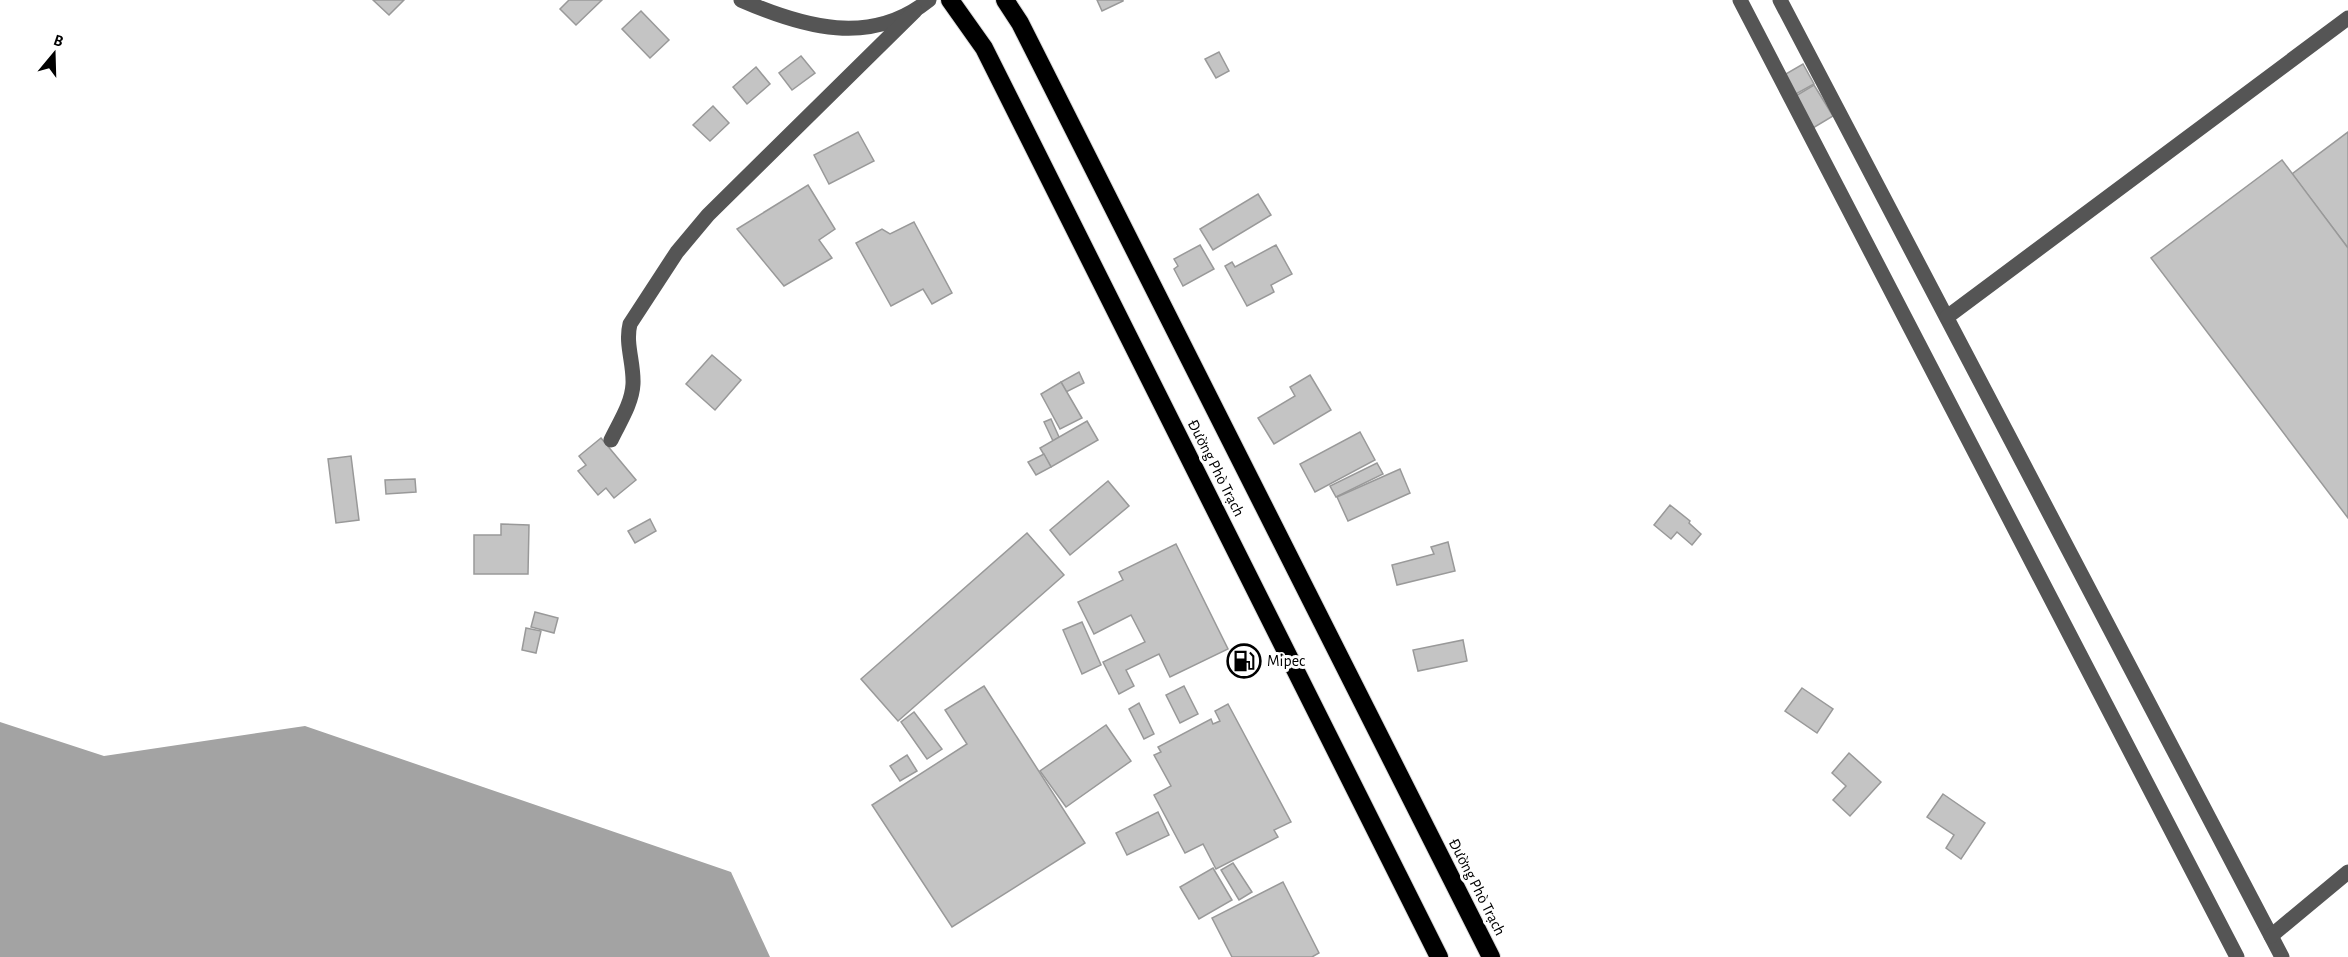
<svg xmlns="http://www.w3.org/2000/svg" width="2348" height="957" font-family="'Alegreya Sans',sans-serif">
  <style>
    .water { fill: #a3a3a3 }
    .building { fill: #c4c4c4; stroke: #999; stroke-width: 1.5 }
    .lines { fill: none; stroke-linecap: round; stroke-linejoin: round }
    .highway-casing { stroke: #dbdbdb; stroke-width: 20 }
    .minor { stroke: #555; stroke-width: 15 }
    .highway { stroke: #000; stroke-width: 18 }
    .labels { text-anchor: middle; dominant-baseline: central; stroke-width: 6; stroke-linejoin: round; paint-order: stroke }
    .street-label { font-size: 16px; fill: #000; stroke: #fff }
    .poi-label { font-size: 16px; fill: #000; stroke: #fff; text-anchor: start }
  </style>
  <rect width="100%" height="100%" fill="#fff"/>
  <!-- water -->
  <polygon class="water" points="0,722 104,756 305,726 731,872 770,957 0,957"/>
  <!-- building -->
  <g class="building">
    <polygon points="373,0 404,0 389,15"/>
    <polygon points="569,0 602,0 576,25 560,9"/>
    <polygon points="1097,0 1123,0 1123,1 1102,11"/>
    <polygon points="641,11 669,40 650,58 622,29"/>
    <polygon points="1219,52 1229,71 1216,78 1205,59"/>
    <polygon points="801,56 815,73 792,90 779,73"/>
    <polygon points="1803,64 1814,84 1794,95 1784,75"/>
    <polygon points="756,67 770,84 747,104 733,87"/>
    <polygon points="1814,85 1833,116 1813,128 1794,97"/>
    <polygon points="713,106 729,123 710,141 693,125"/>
    <polygon points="858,132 874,161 829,184 814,155"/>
    <polygon points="2348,132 2348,248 2292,174"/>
    <polygon points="2282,160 2348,248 2348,518 2151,258"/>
    <polygon points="808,185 835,229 819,240 832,258 784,286 737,229"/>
    <polygon points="1258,194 1271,215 1213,250 1200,229"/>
    <polygon points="914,222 952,293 932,304 923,289 891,306 856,243 882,229 890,234"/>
    <polygon points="1200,245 1214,269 1183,286 1174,269 1178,266 1174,259"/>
    <polygon points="1276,245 1292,274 1271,285 1274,292 1247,306 1225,266 1232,262 1235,267"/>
    <polygon points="712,355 741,380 715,410 686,384"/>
    <polygon points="1079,372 1084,383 1066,392 1061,382"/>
    <polygon points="1310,375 1331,410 1274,444 1258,418 1295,396 1290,387"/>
    <polygon points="1061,382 1082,418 1060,429 1041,394"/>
    <polygon points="1051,419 1059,437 1053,441 1044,422"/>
    <polygon points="1087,421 1098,440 1051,467 1040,448"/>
    <polygon points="1360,432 1375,460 1315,492 1300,464"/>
    <polygon points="601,438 636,480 614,498 606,488 598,495 578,471 586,465 579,456"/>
    <polygon points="1044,454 1051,467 1036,475 1028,462"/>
    <polygon points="351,456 359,520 336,523 328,459"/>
    <polygon points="1377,463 1383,474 1336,497 1330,486"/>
    <polygon points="1400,469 1410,493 1348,521 1337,497"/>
    <polygon points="415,479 416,492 386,494 385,480"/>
    <polygon points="1108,481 1129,506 1070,555 1050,530"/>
    <polygon points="1670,505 1690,521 1689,523 1701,534 1692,545 1677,532 1671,539 1654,525"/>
    <polygon points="650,519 656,531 635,543 628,531"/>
    <polygon points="501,524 529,525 528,574 474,574 474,535 501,535"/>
    <polygon points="1027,533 1064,575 898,721 861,679"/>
    <polygon points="1448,542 1455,571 1397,585 1392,565 1434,554 1431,547"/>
    <polygon points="1176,544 1228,649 1170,677 1159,654 1126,670 1134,686 1119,694 1103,662 1145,642 1131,615 1094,634 1078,602 1123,580 1119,572"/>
    <polygon points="535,612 558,618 554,633 531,627"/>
    <polygon points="1082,622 1101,665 1082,674 1063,630"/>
    <polygon points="526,628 541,631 536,653 522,650"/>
    <polygon points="1463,640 1467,661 1418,671 1413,650"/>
    <polygon points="984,686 1085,843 952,927 872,805 967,744 945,710"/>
    <polygon points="1184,686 1198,714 1180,723 1166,695"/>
    <polygon points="1802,688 1833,709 1817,733 1785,711"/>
    <polygon points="1139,703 1154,734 1144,739 1129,709"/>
    <polygon points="1228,704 1291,822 1274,830 1278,837 1216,869 1203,844 1185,853 1154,795 1171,786 1154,755 1161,752 1158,747 1211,719 1213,724 1220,721 1215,711"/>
    <polygon points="914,712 942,749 927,759 901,722"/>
    <polygon points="1106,725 1131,761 1066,807 1040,771"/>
    <polygon points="1849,753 1881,782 1850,816 1833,800 1846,786 1832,773"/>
    <polygon points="907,755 917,771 900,781 890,766"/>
    <polygon points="1943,794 1985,823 1961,859 1946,848 1954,835 1927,817"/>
    <polygon points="1158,812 1169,835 1127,855 1116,833"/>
    <polygon points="1233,863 1252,892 1239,900 1221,870"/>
    <polygon points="1213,868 1232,900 1199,919 1180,887"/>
    <polygon points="1283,882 1319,953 1312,957 1232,957 1212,918"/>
  </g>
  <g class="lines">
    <!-- highway casing -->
    <g class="highway-casing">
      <g id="highway">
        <polyline points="950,0 984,48 1439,957"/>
        <polyline points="1005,0 1020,23 1491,957"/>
      </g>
    </g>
    <!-- minor -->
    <g class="minor">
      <path d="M741 0C803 27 871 47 929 0"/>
      <polyline points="1740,0 2237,957"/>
      <polyline points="1780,0 2282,957"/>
      <polyline points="1947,317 2348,18"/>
      <path d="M611 440C619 423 632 404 633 384 634 363 625 344 630 324L677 252 708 215 915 11"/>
      <polyline points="2271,936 2348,872"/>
    </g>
    <!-- highway -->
    <use href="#highway" class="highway"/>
  </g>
  <!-- icons -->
  <defs>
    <g id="fuel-ring" transform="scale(1.725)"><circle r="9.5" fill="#fff" stroke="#000" stroke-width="1.5"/><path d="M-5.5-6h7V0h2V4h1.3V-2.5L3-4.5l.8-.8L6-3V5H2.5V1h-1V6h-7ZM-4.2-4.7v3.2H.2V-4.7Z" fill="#000"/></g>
  </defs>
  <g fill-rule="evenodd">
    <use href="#fuel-ring" x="1244" y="661"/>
  </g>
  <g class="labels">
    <!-- street labels -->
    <g class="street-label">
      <text transform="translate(1216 468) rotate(63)">Đường Phò Trạch</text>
      <text transform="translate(1477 887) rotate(63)">Đường Phò Trạch</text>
    </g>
    <!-- poi labels -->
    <g class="poi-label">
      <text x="1267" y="661">Mipec</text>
    </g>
  </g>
  <!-- north arrow -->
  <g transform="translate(54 54) rotate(19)" stroke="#ffffff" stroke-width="4.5" paint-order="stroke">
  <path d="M0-4.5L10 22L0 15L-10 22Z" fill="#000000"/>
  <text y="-9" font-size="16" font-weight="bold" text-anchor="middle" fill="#000000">B</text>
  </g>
</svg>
